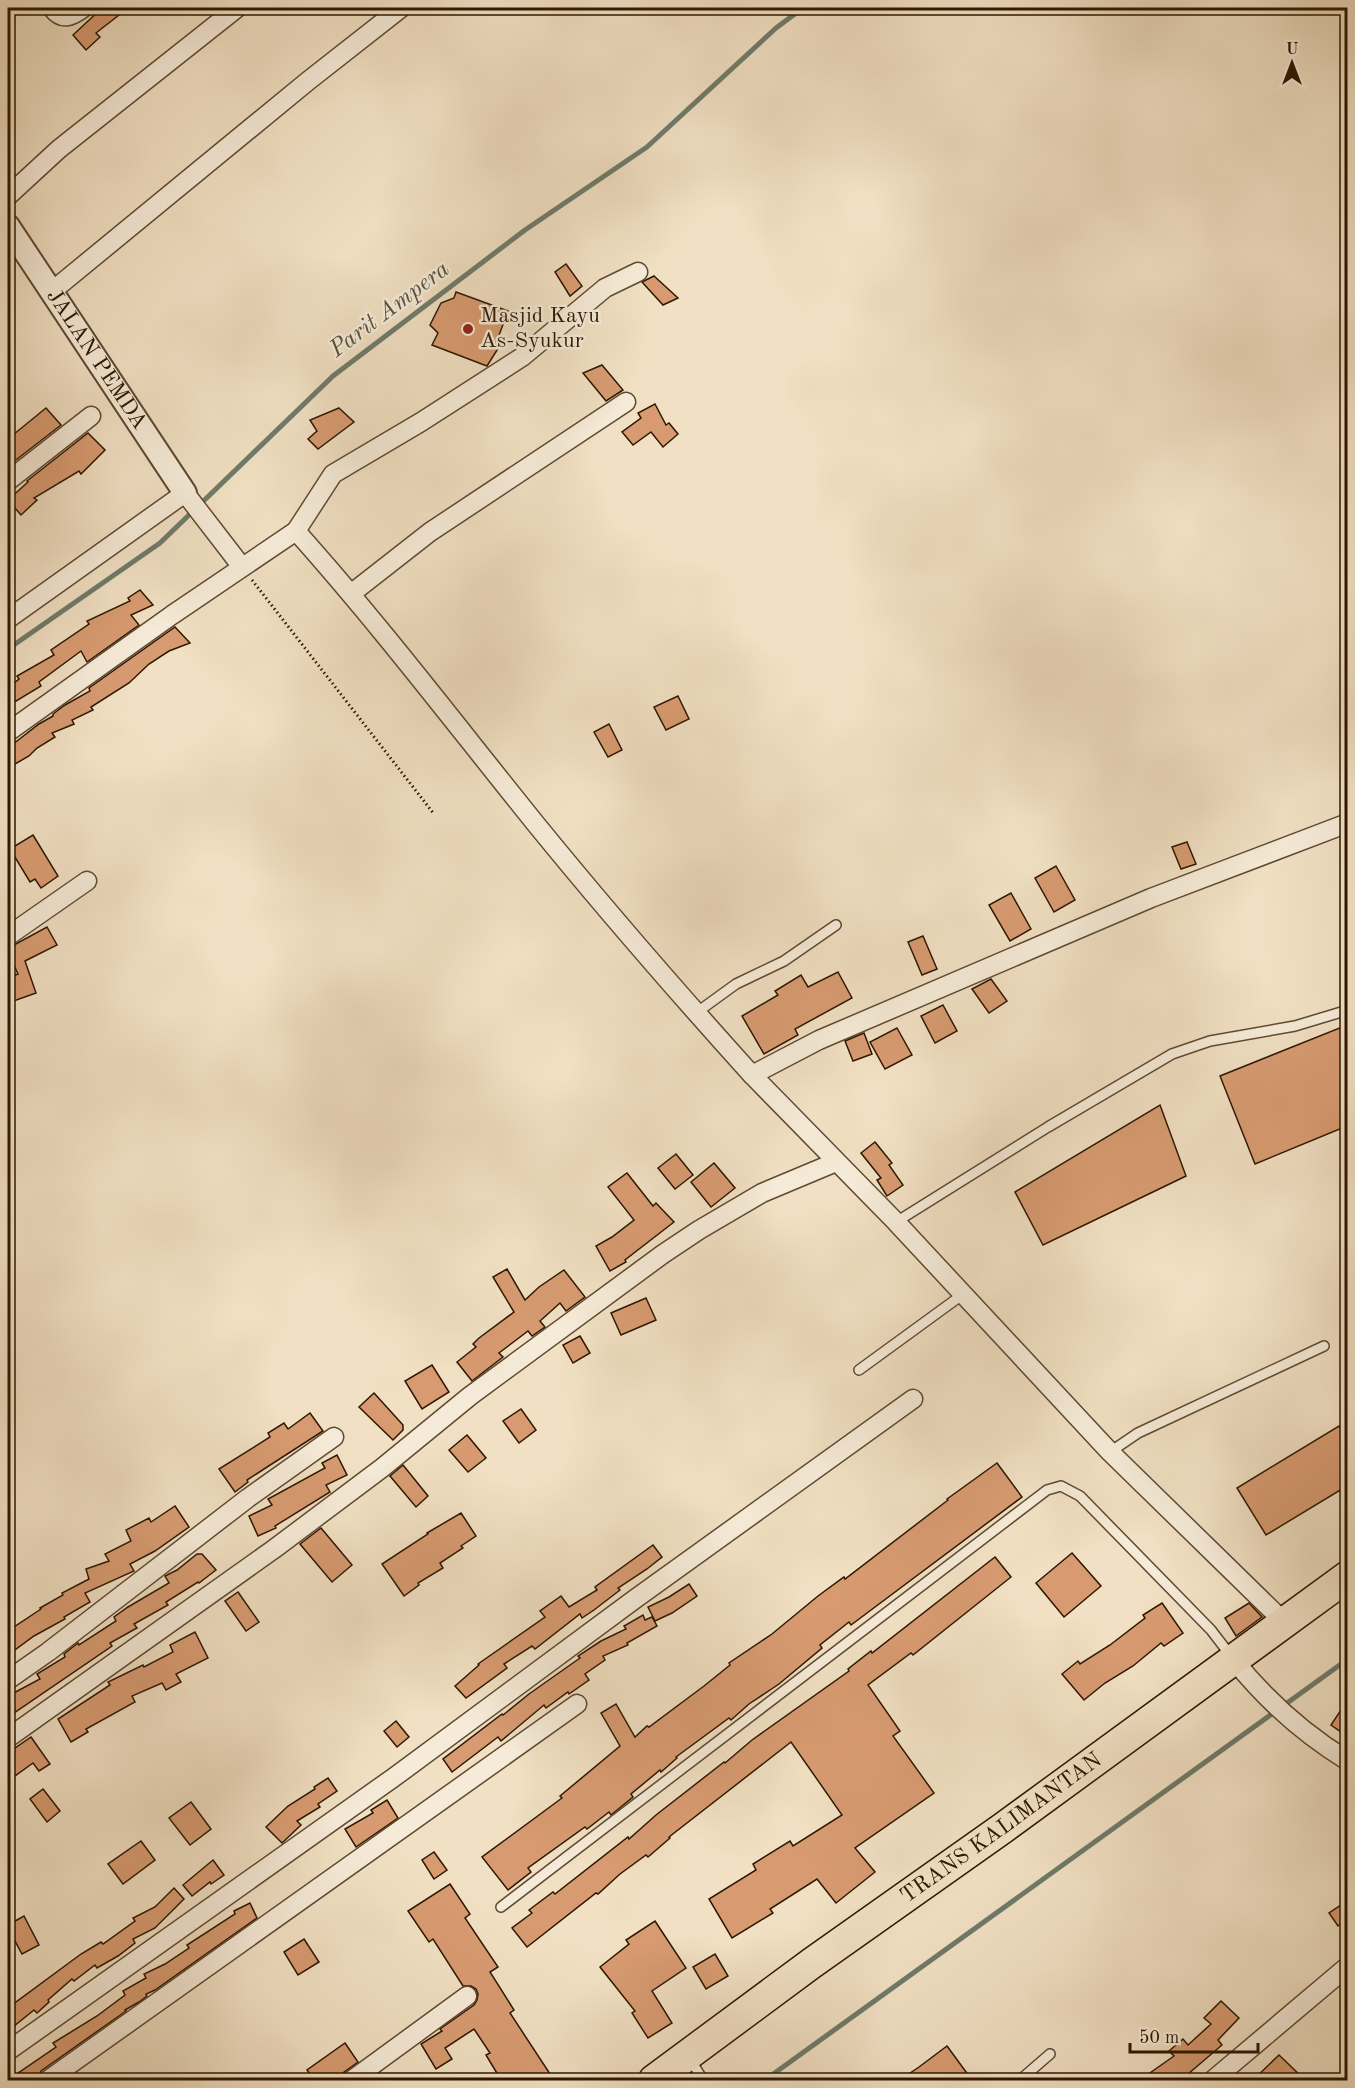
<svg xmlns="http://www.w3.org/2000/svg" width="1355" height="2088" font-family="'Old Standard TT',serif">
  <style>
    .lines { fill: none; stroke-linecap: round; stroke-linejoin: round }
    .stream { stroke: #6f7b6b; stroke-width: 5 }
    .building { fill: #d89b71; stroke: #2d1700; stroke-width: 1.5 }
    .service-casing { stroke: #5e4931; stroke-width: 12 }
    .minor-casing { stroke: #5e4931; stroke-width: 21 }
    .tertiary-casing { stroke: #5e4931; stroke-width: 26 }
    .trunk-casing { stroke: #2d1700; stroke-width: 33 }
    .path { stroke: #2d1700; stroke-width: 3; stroke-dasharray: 1.5 3; stroke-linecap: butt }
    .service { stroke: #f6ebd8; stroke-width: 9 }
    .minor { stroke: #f6ebd8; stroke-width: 18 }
    .tertiary { stroke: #f6ebd8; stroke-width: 22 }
    .trunk { stroke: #f1e0c3; stroke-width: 30 }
    .poi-dot { fill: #8f2418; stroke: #f6ebd8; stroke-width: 2 }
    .labels { text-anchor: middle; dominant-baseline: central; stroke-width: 5; stroke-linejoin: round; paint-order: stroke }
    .poi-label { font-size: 22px; fill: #2d1700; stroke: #f6ebd8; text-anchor: start }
    .street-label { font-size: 22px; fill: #2d1700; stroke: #f6ebd8 }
    .water-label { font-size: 24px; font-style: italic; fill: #54513f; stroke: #f6ebd8 }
  </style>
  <rect width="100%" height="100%" fill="#f1e0c3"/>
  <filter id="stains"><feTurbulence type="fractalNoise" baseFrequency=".00333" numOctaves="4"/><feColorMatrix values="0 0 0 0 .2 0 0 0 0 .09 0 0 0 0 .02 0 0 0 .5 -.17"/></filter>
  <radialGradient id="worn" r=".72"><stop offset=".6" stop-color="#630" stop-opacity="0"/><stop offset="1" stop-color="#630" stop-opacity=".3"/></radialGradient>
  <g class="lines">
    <!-- stream -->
    <g class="stream">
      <polyline points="8,649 160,543 333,376 525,230 647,147 776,28 803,8"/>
      <polyline points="765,2080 1348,1659"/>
    </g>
  </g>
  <!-- building -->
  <g class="building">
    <polygon points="102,8 128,8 96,33 100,37 86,50 73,35"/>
    <polygon points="566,264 582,286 570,296 555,272"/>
    <polygon points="654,276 678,298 663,305 642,282"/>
    <polygon points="456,292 508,311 495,346 499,347 487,366 432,345 438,333 430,325 441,303 454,298"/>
    <polygon points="602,365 623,390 606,401 583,373"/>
    <polygon points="655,404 666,425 669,423 678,434 663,447 651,432 633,445 622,432 641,418 638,413"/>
    <polygon points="46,408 61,425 12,463 8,457 8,439"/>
    <polygon points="339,408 354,422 318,449 308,439 317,431 310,420"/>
    <polygon points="88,433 105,450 81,474 79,471 34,498 37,500 21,515 8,500 28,482 27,481"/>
    <polygon points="140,590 153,605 131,615 139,625 87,662 81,651 39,682 41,686 8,706 8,688 19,679 17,676 54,655 51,650 89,624 87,621 130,601 128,598"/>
    <polygon points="175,627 190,643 169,651 149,664 129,683 91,707 93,710 72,720 74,724 52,733 55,737 37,748 29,756 8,768 8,748 39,724 53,716 53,714 65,705 90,691 89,688"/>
    <polygon points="678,696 689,719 666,730 654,707"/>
    <polygon points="609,724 622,750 608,757 594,732"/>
    <polygon points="33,835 58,876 41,888 35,879 30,882 10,849"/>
    <polygon points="1187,842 1196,864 1181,869 1172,847"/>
    <polygon points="1056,866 1075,900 1054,912 1035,878"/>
    <polygon points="1011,893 1031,929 1010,941 989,905"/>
    <polygon points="47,927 57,945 25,961 36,993 8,1003 8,978 18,974 8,952 8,947 14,945"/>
    <polygon points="923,936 937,969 922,975 908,942"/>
    <polygon points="838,972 852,998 795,1029 798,1035 764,1054 742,1016 778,995 775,991 801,975 808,987"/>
    <polygon points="991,979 1007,1001 989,1013 972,989"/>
    <polygon points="943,1005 957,1031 935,1043 921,1016"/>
    <polygon points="1347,1025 1347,1126 1255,1164 1220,1076"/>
    <polygon points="897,1028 912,1055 885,1069 870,1042"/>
    <polygon points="864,1033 872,1054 853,1061 845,1041"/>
    <polygon points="1160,1105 1186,1176 1043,1245 1015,1192"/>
    <polygon points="875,1142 892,1163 889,1165 903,1185 887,1196 877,1180 881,1178 861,1153"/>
    <polygon points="676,1154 693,1175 675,1189 658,1168"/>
    <polygon points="714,1163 735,1188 711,1207 691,1182"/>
    <polygon points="627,1173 653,1206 656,1203 674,1222 625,1260 626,1262 610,1271 596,1246 612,1237 634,1220 608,1187"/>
    <polygon points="507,1269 525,1300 539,1287 564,1270 585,1297 566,1311 560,1303 540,1321 545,1327 532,1336 528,1331 499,1353 503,1357 472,1381 457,1362 476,1347 473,1344 479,1338 514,1312 493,1277"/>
    <polygon points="646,1298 656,1320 621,1335 611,1313"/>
    <polygon points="580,1336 590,1353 573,1363 563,1345"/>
    <polygon points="432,1365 449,1392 422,1409 405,1381"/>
    <polygon points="374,1393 403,1425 403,1430 393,1440 359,1407"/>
    <polygon points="521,1409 536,1430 519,1443 503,1421"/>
    <polygon points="310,1413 323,1431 247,1480 248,1482 235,1492 219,1469 270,1437 268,1433 284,1423 288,1429"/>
    <polygon points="1339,1426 1347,1440 1347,1486 1266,1535 1237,1488"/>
    <polygon points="467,1435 486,1458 468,1472 449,1450"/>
    <polygon points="337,1455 347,1475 326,1485 330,1492 275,1526 276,1528 258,1536 249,1516 272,1505 268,1499 325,1468 322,1463"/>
    <polygon points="997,1463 1022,1497 851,1625 849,1622 820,1645 822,1648 779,1684 749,1704 731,1720 729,1718 676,1757 677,1758 661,1772 660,1770 631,1794 633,1797 611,1815 609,1812 587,1829 585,1827 528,1868 531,1872 508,1890 482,1857 562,1798 560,1796 620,1746 601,1713 616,1704 635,1737 647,1726 649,1727 704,1686 730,1665 729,1663 772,1634 818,1596 844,1577 845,1579 948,1500 947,1499"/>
    <polygon points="403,1465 428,1496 416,1507 390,1476"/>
    <polygon points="175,1506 189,1527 155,1551 130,1564 134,1571 85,1593 90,1602 64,1617 65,1619 34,1636 8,1655 8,1631 41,1609 40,1608 63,1595 62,1593 89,1579 86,1569 109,1561 105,1554 131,1541 126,1530 149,1518 151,1522"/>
    <polygon points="461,1513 476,1536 461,1546 463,1548 440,1563 443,1568 418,1583 419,1585 404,1596 382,1564 428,1534 427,1533"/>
    <polygon points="321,1528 352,1565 332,1582 300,1544"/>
    <polygon points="653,1545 662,1557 647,1569 618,1588 620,1590 594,1610 582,1618 580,1614 535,1649 532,1646 504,1664 507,1668 466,1698 455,1686 479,1665 478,1664 545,1617 540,1611 561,1596 569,1607 597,1590 595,1587"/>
    <polygon points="1072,1553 1101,1586 1064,1617 1036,1583"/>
    <polygon points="197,1554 202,1554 216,1570 199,1583 198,1582 166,1602 168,1605 134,1624 137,1628 110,1643 112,1646 8,1717 8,1696 40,1679 37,1674 65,1657 64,1654 78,1643 79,1645 116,1621 114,1617 128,1607 169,1583 165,1576 177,1570"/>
    <polygon points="995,1557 1011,1577 913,1655 911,1653 868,1685 900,1731 893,1736 934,1793 855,1848 875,1872 836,1903 817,1879 770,1909 773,1913 732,1938 709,1899 756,1870 753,1864 790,1841 793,1846 842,1815 791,1742 669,1837 670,1838 648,1857 646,1855 620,1874 598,1894 596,1893 527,1947 512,1928 532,1913 529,1910 553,1892 555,1894 628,1837 629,1839 656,1815 724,1762 725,1763 752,1740 849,1671 848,1669 871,1651 872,1653"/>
    <polygon points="689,1584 697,1596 672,1613 655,1621 648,1607 669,1597"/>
    <polygon points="238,1592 259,1622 246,1631 225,1601"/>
    <polygon points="1162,1603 1183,1633 1164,1646 1161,1643 1133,1666 1105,1683 1084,1700 1062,1674 1078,1661 1080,1664 1110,1645 1145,1618 1143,1615"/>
    <polygon points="1249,1603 1262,1617 1236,1636 1225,1618"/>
    <polygon points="643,1615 645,1620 652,1617 657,1626 627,1643 628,1645 603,1656 605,1660 585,1674 589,1680 569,1694 568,1692 546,1708 544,1705 501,1741 498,1737 452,1772 443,1759 502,1714 503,1715 529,1694 580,1658 578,1656 601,1641 626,1629 624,1626"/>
    <polygon points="195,1632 208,1658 176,1674 181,1682 166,1690 162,1683 132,1696 135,1702 86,1729 88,1732 71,1742 58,1719 110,1685 108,1682 143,1665 144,1667 173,1652 170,1645"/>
    <polygon points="1347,1701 1347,1736 1331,1725"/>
    <polygon points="396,1721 409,1737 397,1747 384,1731"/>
    <polygon points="31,1737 50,1764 39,1771 33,1763 8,1781 8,1753"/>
    <polygon points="328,1778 337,1791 318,1804 320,1807 297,1821 301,1825 282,1843 266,1827 288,1806 315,1789 314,1787"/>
    <polygon points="43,1789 60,1811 47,1822 30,1799"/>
    <polygon points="387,1800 398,1818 356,1847 345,1829 373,1813 371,1810"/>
    <polygon points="191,1802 211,1829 190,1845 169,1818"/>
    <polygon points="141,1841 155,1860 123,1884 108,1864"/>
    <polygon points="434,1852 447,1870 434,1879 422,1860"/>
    <polygon points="213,1860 224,1875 211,1884 210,1882 192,1896 183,1885"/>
    <polygon points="450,1884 470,1914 465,1918 498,1967 490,1972 514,2010 510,2013 554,2080 501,2080 486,2055 490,2053 474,2029 445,2048 452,2059 436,2069 421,2044 442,2031 440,2029 474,2005 477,2000 478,1994 476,1989 471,1986 463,1986 433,1939 429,1942 408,1911"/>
    <polygon points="174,1888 184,1899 155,1928 133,1939 135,1943 118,1956 97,1968 95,1965 74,1981 72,1979 48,2000 49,2002 37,2013 34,2010 8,2031 8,2008 81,1954 101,1942 103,1944 135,1921 133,1918 155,1907"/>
    <polygon points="1347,1901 1347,1919 1338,1926 1329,1913"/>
    <polygon points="250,1903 257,1918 155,1990 146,1994 147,1996 139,2002 125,2010 126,2011 41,2071 37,2079 8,2080 56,2047 53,2043 97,2016 125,1995 123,1991 146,1978 144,1974 165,1964 189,1948 187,1945 235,1914 234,1911"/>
    <polygon points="24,1916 39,1945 22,1954 8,1928 8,1925"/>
    <polygon points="655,1921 686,1968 652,1991 672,2023 648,2038 632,2013 635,2011 600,1967 629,1944 626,1940"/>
    <polygon points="304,1939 319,1962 298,1975 284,1952"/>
    <polygon points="715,1954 728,1976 706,1989 693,1967"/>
    <polygon points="1221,2001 1239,2018 1218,2040 1222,2045 1181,2080 1140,2080 1174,2056 1169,2051 1183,2039 1188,2045 1211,2024 1204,2018"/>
    <polygon points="345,2043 358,2062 333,2080 314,2080 307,2070"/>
    <polygon points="947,2046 972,2080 900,2080 919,2067"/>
    <polygon points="1279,2055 1305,2080 1253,2080"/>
  </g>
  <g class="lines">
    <!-- service casing -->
    <g class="service-casing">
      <g id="service">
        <polyline points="696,1013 736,984 784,961 836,925"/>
        <polyline points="896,1222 1048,1127 1172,1054 1210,1041 1295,1026 1348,1010"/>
        <polyline points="859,1370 962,1295"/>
        <polyline points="1110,1452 1138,1433 1324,1346"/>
        <polyline points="501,1907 1047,1490 1061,1486 1080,1496 1211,1630 1231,1656"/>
        <polyline points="690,2059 703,2080"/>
        <polyline points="1020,2080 1050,2054"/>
      </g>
    </g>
    <!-- minor casing -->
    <g class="minor-casing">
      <g id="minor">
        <path d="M52 8C62 21 71 17 83 8"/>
        <polyline points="8,196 59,149 237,8"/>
        <polyline points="51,292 308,81 401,8"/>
        <polyline points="8,481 91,416"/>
        <polyline points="296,531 333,474 421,422 522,357 605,288 638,272"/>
        <polyline points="352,593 430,532 626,402"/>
        <polyline points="8,619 185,493 242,567"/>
        <path d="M8 732 172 615 296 531C380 625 456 725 535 823 605 909 678 993 752 1075"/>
        <polyline points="8,936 87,881"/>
        <polyline points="1284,1622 1110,1452 896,1222 752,1075 819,1040 1151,898 1348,823"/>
        <path d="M1234 1660C1266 1700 1304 1734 1348 1761"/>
        <polyline points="8,1680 48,1652 248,1498 334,1437"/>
        <polyline points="8,1738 274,1549 382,1468 470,1396 663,1254 699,1230 762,1193 836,1162"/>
        <polyline points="8,2051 393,1778 635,1599 913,1399"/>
        <polyline points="48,2080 577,1704"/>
        <polyline points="352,2080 467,1996"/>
        <polyline points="1213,2080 1348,1966"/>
      </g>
    </g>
    <!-- tertiary casing -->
    <g class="tertiary-casing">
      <g id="tertiary">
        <path id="s1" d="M8 226 185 493"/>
      </g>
    </g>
    <!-- trunk casing -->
    <g class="trunk-casing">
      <g id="trunk">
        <path id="s2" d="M654 2080 812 1963 1003 1828 1348 1576"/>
      </g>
    </g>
    <!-- path -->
    <polyline class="path" points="252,580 434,814"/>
    <!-- service -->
    <use href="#service" class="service"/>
    <!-- minor -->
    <use href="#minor" class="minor"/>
    <!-- tertiary -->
    <use href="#tertiary" class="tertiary"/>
    <!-- trunk -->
    <use href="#trunk" class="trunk"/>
  </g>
  <!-- markers -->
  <circle class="poi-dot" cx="468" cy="329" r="6"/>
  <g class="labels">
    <!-- poi labels -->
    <g class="poi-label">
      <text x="480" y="316">Masjid Kayu<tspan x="480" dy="25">As-Syukur</tspan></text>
    </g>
    <!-- street labels -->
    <g class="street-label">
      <text stroke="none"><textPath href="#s1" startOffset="160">JALAN PEMDA</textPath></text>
      <text stroke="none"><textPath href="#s2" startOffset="429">TRANS KALIMANTAN</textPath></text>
    </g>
    <!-- water labels -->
    <g class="water-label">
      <text transform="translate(390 310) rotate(-37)">Parit Ampera</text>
    </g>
  </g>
  <!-- margin -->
  <rect width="1355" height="2088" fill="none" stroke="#f1e0c3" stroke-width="30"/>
  <rect x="9" y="9" width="1337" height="2070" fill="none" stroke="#2d1700" stroke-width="3"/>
  <rect x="15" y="15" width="1325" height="2058" fill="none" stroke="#2d1700" stroke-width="1.5"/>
  <!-- north arrow -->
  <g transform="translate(1292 63)" stroke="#f6ebd8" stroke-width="4.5" paint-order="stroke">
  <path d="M0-4.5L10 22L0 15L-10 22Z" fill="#2d1700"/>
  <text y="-9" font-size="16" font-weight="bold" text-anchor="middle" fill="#2d1700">U</text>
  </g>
  <!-- scale -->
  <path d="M1130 2043v9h128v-9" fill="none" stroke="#2d1700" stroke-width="3"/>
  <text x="1139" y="2043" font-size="18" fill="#2d1700" stroke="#f6ebd8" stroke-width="4.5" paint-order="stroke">50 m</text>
  <rect width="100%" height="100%" filter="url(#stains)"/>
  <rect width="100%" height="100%" fill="url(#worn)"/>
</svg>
